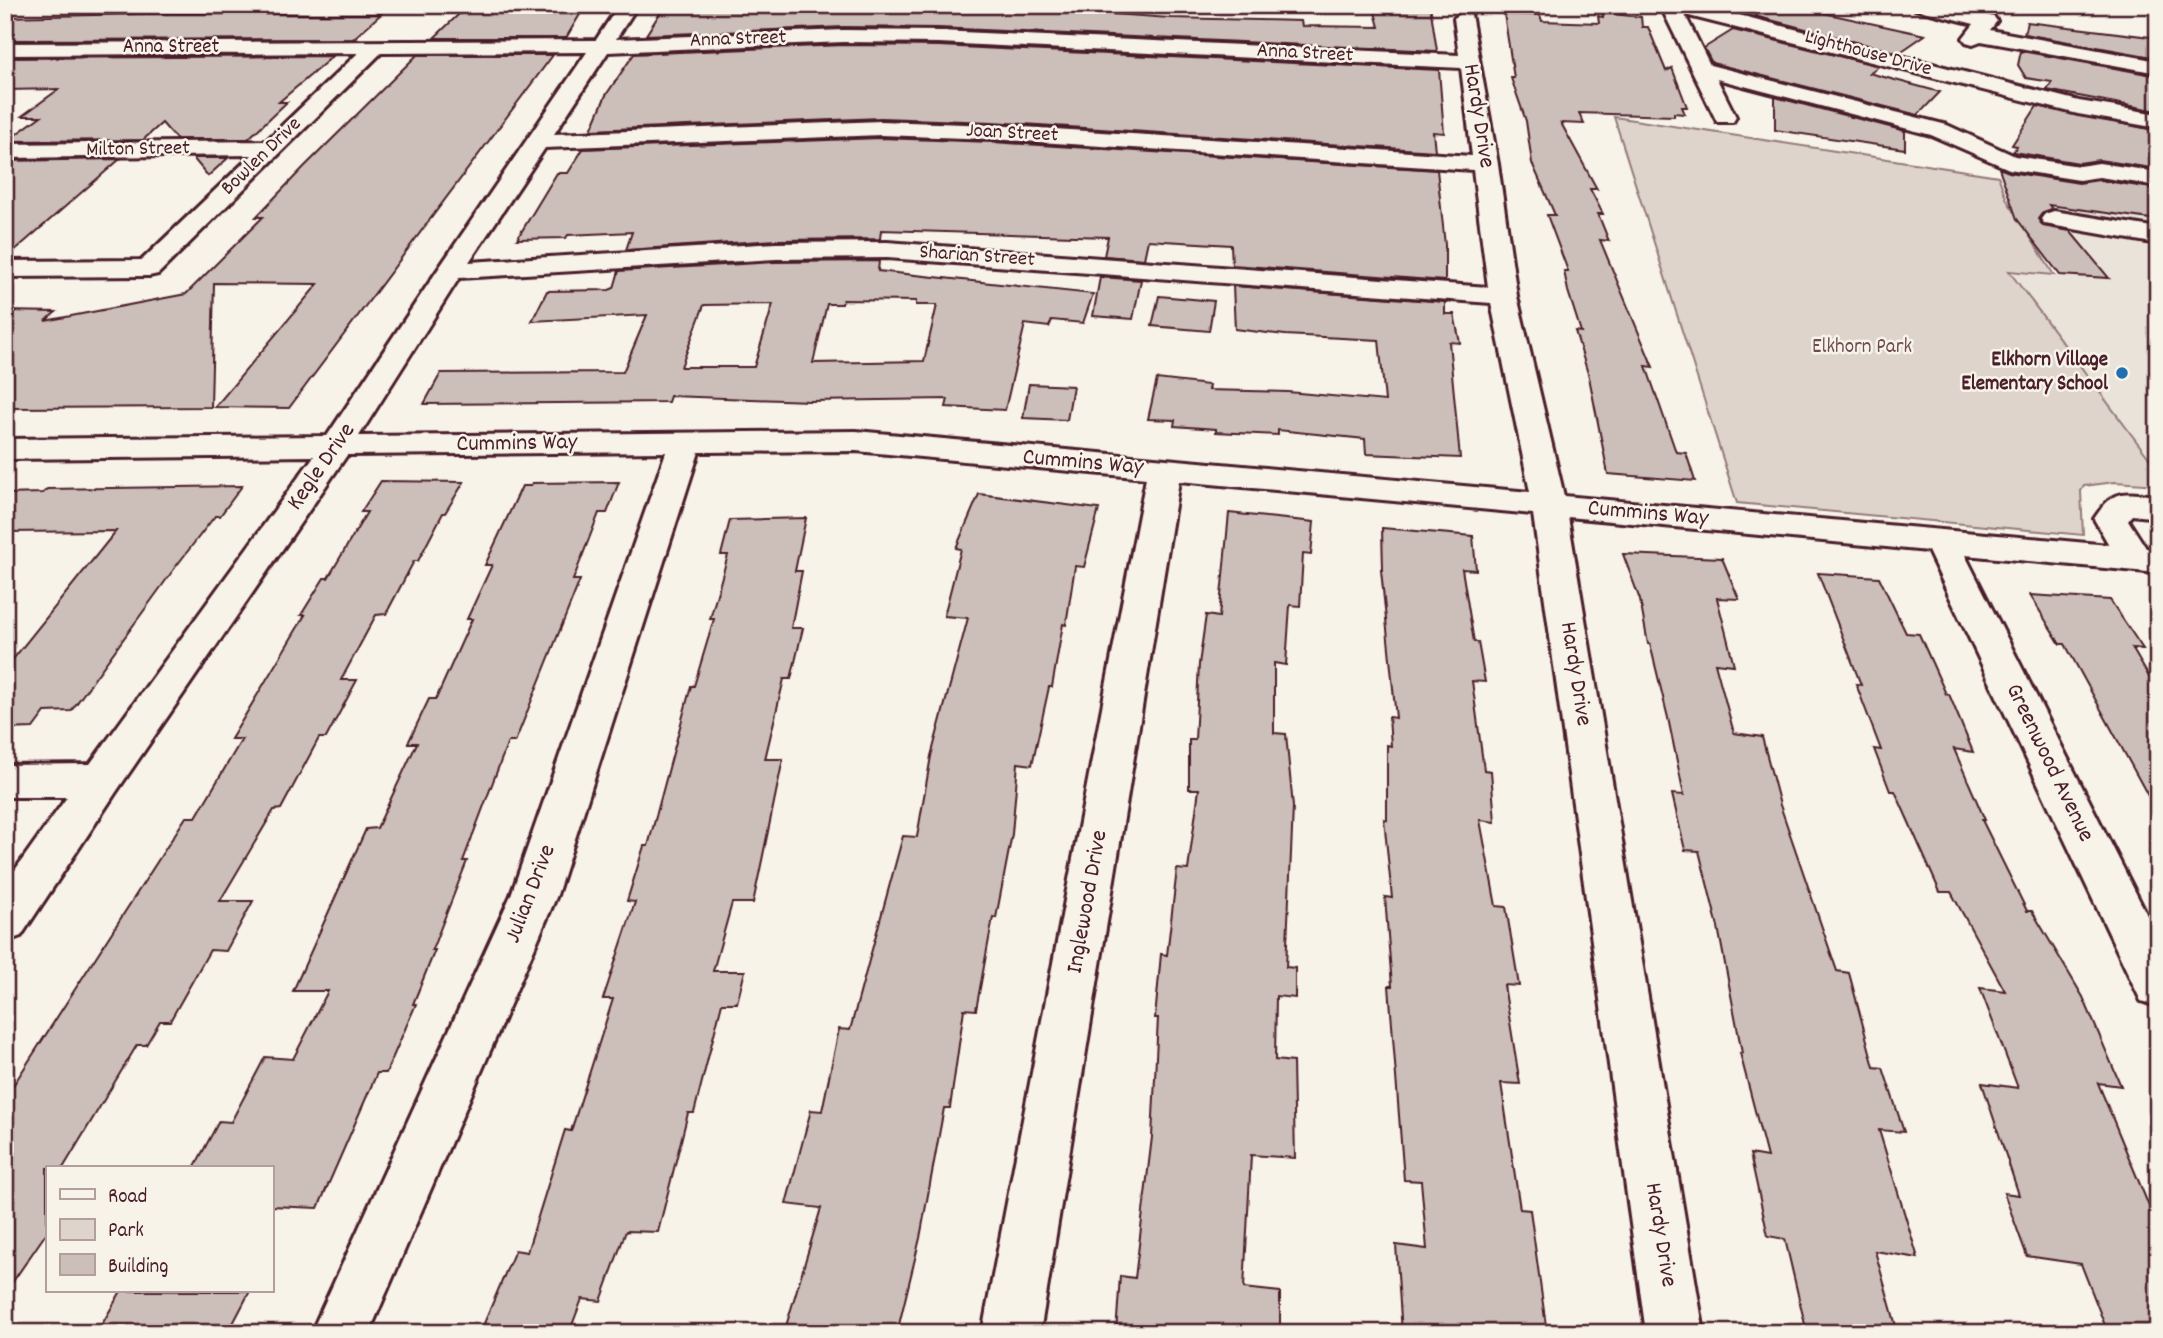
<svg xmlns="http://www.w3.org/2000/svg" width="2163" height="1338" font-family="Dekko,sans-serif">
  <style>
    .built { fill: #eae3da }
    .green { fill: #ded4cc; stroke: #947a7c; stroke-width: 2 }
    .building { fill: #ccbfb9; stroke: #4a1f2b; stroke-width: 2; fill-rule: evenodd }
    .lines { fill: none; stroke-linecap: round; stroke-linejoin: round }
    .minor-casing { stroke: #4a1f2b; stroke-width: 6 }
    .minor { fill: #f7f3e8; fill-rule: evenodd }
    .poi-dot { fill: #1f6fb2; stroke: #f7f3e8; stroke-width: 2.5 }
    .labels { text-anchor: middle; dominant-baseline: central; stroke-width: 5; stroke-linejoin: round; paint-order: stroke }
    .far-street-label { font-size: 21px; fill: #4a1f2b; stroke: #f7f3e8 }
    .far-park-label { font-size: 21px; fill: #6f4c53; stroke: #f7f3e8 }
    .far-poi-label { font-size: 21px; font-weight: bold; fill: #4a1f2b; stroke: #f7f3e8; text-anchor: end }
    .street-label { font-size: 24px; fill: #4a1f2b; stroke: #f7f3e8 }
  </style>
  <rect width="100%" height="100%" fill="#f7f3e8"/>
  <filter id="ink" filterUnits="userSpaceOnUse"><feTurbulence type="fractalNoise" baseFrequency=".0143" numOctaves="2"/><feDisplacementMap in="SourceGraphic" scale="14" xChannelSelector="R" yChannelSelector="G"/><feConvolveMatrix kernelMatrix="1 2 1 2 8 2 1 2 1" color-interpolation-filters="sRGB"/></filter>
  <g filter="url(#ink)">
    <!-- built -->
    <polygon class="built" points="2002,177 2158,201 2158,470 2011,272 2058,275 2017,216"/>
    <!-- green -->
    <polygon class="green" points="1614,117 1998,176 2007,200 2054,275 2009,271 2158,470 2158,485 2115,482 2084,486 2081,491 2083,535 1737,503"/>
    <!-- building -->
    <g class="building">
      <polygon points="925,5 1028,8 1170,18 1301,21 1302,26 1379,27 1373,5 1430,5 1437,51 939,28 844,27 646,35 662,10"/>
      <polygon points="1773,5 1787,5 1925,35 1899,53 1755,16"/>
      <polygon points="582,11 566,38 434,38 461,12"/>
      <polygon points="182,13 307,14 381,14 353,39 5,40 5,17"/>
      <polygon points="1603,13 1641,17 1642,27 1648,27 1666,71 1672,68 1687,107 1682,107 1685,114 1674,113 1674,116 1579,113 1584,124 1561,123 1597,189 1590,189 1603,214 1598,214 1609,241 1600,240 1653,367 1646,366 1676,452 1686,453 1695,481 1608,474 1589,377 1575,331 1581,332 1568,291 1564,271 1568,271 1547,215 1555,215 1532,163 1526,121 1511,78 1514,78 1504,14 1540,15 1542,21 1599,23 1598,16 1603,17"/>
      <polygon points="2027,22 2158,38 2158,58 2024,34"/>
      <polygon points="1733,30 1879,66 1869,73 1940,92 1918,115 1712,63 1704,48"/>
      <polygon points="844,45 939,46 1439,70 1444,133 1433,132 1435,151 992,122 881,118 591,130 606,95 634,54"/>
      <polygon points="2021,51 2158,76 2158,111 2047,90 2052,82 2026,78 2018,65"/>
      <polygon points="417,55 553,55 289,408 215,407 318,284 214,283 211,407 5,408 5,311 56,312 45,321 186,294 263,217 256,217 304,167"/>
      <polygon points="333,56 279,102 287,102 248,139 176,139 162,123 143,140 7,141 41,116 22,116 59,89 5,90 5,58"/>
      <polygon points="1775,97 1905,131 1905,149 1775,130"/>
      <polygon points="2037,106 2158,131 2158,169 2099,160 2079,163 2013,152 2017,146 2012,145"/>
      <polygon points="881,138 992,142 1437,170 1445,245 1445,281 1232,265 1231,245 1148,240 1144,259 1104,256 1108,237 881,230 880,239 776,240 626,250 632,232 568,235 566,238 517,239 557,173 568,173 583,149"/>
      <polygon points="193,158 228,158 208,176"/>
      <polygon points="120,159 6,258 5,258 5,161"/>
      <polygon points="1999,168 2009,172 2079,183 2099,180 2158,189 2158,220 2049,205 2052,209 2043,212 2038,219 2043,226 2070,231 2109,278 2060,275 2017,219"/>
      <path d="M879 261 878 271 1093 294 1083 323 1052 320 1049 327 1025 324 1005 410 946 407 948 399 810 401 670 396 668 402 424 404 441 373 623 372 647 315 532 321 547 291 609 290 614 288 619 271 776 262ZM843 300 916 301V305H937L924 361 813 363 827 304H842ZM773 304 754 367H681L704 305Z"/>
      <polygon points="1100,277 1141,280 1133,319 1093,316"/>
      <polygon points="1233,286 1445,302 1445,314 1454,314 1460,343 1449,342 1460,458 1366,454 1365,439 1278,430 1278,435 1216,432 1216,429 1174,426 1175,420 1148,419 1157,379 1209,385 1208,390 1288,392 1385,401 1379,340 1285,335 1235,329"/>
      <polygon points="1159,296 1214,301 1209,331 1152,326"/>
      <polygon points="1029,384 1073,386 1067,420 1023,418"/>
      <polygon points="381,481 464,482 445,513 443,513 418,561 414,561 386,614 376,615 341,680 357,680 326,738 319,738 281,809 274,810 220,901 253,901 226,951 210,950 170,1021 160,1021 146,1045 137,1045 63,1168 47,1168 47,1232 5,1293 5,1098 186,817 196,817 242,739 231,739 305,615 301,615 324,578 328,578 367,512 361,512"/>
      <polygon points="619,482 607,513 599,513 573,580 580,580 515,742 508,742 463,861 467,861 432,950 435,950 413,1004 416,1004 386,1073 377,1073 318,1208 271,1206 271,1168 194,1168 219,1121 231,1122 265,1057 293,1059 328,991 293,991 366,829 377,828 417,743 408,743 429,699 436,699 472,619 467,619 492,565 485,565 522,486 531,486 532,483"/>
      <polygon points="242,486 220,516 215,516 177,565 71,711 45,712 33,728 5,729 5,669 116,531 5,532 5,494 43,493 47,489"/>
      <polygon points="979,494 1099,509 1084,567 1075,566 1066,625 1063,624 1052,687 1049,687 1032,765 1018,763 1012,834 996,918 993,917 976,1010 964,1009 950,1108 944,1108 920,1238 897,1333 784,1333 821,1208 786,1204 811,1110 822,1111 839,1029 850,1030 903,836 917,837 931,756 968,618 944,616 961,549 956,548"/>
      <polygon points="1229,513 1314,522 1311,555 1303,554 1300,606 1290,605 1286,665 1274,663 1274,733 1286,734 1293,807 1286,967 1295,968 1295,998 1276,996 1275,1060 1293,1062 1295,1158 1251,1155 1244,1288 1280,1292 1280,1331 1243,1327 1243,1333 1116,1333 1120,1276 1135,1278 1152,1137 1158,1018 1155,1018 1161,954 1167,955 1177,869 1188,870 1199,789 1189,789 1189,740 1195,740 1199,664 1206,615 1219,617"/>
      <polygon points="806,518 795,571 802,571 791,628 803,628 791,679 784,679 765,759 783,759 761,865 753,903 732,903 713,971 745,971 737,1003 722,1003 694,1113 688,1113 658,1232 626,1231 601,1301 582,1299 569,1333 480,1333 515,1250 527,1252 565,1130 571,1131 613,999 603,999 635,902 627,901 644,846 648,846 691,686 694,686 714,619 710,619 728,555 721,555 730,520"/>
      <polygon points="1382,528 1473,536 1476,570 1462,569 1474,642 1478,642 1485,682 1472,681 1484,770 1491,771 1495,822 1480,820 1496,906 1506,907 1519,986 1504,985 1520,1084 1501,1083 1520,1209 1530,1210 1547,1333 1402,1333 1396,1245 1427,1249 1421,1181 1404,1180 1389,986 1392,986 1385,897 1392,898 1384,819 1387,820 1387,745 1391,746 1389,717 1396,718 1381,570 1383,570"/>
      <polygon points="1623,554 1722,558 1739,599 1717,598 1734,665 1715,663 1734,733 1762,737 1780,805 1837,971 1849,973 1874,1067 1883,1068 1904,1132 1879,1130 1918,1258 1875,1251 1898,1333 1807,1333 1785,1239 1768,1236 1750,1154 1767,1157 1740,1053 1742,1053 1718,927 1699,851 1685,850 1672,794 1684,795 1668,718 1650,644 1648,644 1640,600"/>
      <polygon points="1818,573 1879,577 1906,633 1919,634 1946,694 1949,694 1973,752 1954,749 1985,820 1982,820 2027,911 2032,911 2083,997 2121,1086 2098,1083 2158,1228 2158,1333 2108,1333 2081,1264 2027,1256 2004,1193 2019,1195 1982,1083 2018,1088 1980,988 2005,991 1951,892 1940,892 1895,791 1890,791 1874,749 1881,750 1856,684 1861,685"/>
      <polygon points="2030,595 2110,600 2143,649 2132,648 2158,692 2158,814 2065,644 2060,644"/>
      <polygon points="121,1291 250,1291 228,1333 162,1333 101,1326"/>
    </g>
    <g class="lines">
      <!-- minor casing -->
      <g class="minor-casing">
        <g id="minor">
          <path d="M619 5H638L616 39 844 30 939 31 1459 55 1454 18 1464 12 1471 14 1498 164 1517 296 1564 496 2109 545 2094 519C2115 487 2123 493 2158 496V518L2132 515 2128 520 2146 548 2158 549V573L1965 555 2158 937V1007L2141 1001 1928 551 1568 517 1704 1333H1646L1533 514 1179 481 1040 1333H982L1146 478 856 451 699 452 557 895 369 1333H311L511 895 666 452 347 455 116 792 21 936 5 942V884L67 797H5V765L90 764 314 456 5 459V439L327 436 437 271 587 52 381 53 158 274 149 276 5 277V261L142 260 252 155 5 158V144L266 141 358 53 5 55V43L596 40ZM844 42 939 43 1461 68 1472 156 992 125 881 121 554 134 608 52ZM881 135 992 139 1473 170 1488 287 887 242 776 243 469 262 545 148ZM887 258 1491 303 1530 492 856 431 359 436 459 278 776 259Z"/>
          <polygon points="1654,5 1691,5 1739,15 2079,101 2158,114 2158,128 2078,114 1685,15 1710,65 1947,125 2015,156 2079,166 2099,163 2158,172 2158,186 2099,177 2079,180 2009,169 1931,135 1717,79 1736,117 1733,122 1717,122 1663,11"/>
          <polygon points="1913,5 1946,5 1994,17 1997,21 1990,30 2158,61 2158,73 1981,41 1973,44 1966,42 1963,38 1974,24 1915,9"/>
          <polygon points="2054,211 2158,228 2158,244 2045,224 2041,219 2045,214"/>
        </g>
      </g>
      <!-- minor -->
      <use href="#minor" class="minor"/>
    </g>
  </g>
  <!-- markers -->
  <circle class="poi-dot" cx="2122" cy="373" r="7"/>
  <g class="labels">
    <!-- far-street labels -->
    <g class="far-street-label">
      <text transform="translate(738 40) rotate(-2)">Anna Street</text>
      <text x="171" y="48">Anna Street</text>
      <text transform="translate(1305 54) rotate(3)">Anna Street</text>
      <text transform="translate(1868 54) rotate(15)">Lighthouse Drive</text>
      <text transform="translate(1012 134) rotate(3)">Joan Street</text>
      <text transform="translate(138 150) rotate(-1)">Milton Street</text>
      <text transform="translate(262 157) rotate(-44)">Bowlen Drive</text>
      <text transform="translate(977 257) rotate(4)">Sharian Street</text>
    </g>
    <!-- far-park labels -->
    <g class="far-park-label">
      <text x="1862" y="348">Elkhorn Park</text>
    </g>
    <!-- far-poi labels -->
    <g class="far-poi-label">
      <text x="2108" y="361">Elkhorn Village<tspan x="2108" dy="24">Elementary School</tspan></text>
    </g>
    <!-- street labels -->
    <g class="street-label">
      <text transform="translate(1478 116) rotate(81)">Hardy Drive</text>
      <text transform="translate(517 444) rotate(-1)">Cummins Way</text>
      <text transform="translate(1083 463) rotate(5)">Cummins Way</text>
      <text transform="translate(322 467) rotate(-55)">Kegle Drive</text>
      <text transform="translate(1648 514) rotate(5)">Cummins Way</text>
      <text transform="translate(1575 674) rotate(81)">Hardy Drive</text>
      <text transform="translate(2049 763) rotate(64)">Greenwood Avenue</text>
      <text transform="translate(531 894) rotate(-69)">Julian Drive</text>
      <text transform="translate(1088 902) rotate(-80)">Inglewood Drive</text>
      <text transform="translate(1660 1235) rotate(81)">Hardy Drive</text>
    </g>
  </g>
  <!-- margin -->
  <rect width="2163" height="1338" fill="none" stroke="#f7f3e8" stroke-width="28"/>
  <rect x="14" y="14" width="2135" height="1310" fill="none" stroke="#4a1f2b" stroke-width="2.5" filter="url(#ink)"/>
  <!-- legend -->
  <rect x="46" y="1166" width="228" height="126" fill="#f7f3e8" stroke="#b29e9c" stroke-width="2"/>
  <rect x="60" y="1189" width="35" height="10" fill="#f7f3e8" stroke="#b29e9c" stroke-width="2"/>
  <text x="108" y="1202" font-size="21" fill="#4a1f2b">Road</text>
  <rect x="60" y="1219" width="35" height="21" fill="#ded4cc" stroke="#b29e9c" stroke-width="2"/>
  <text x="108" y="1236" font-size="21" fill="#4a1f2b">Park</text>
  <rect x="60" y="1254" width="35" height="21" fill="#ccbfb9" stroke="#b29e9c" stroke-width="2"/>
  <text x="108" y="1272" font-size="21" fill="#4a1f2b">Building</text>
</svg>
